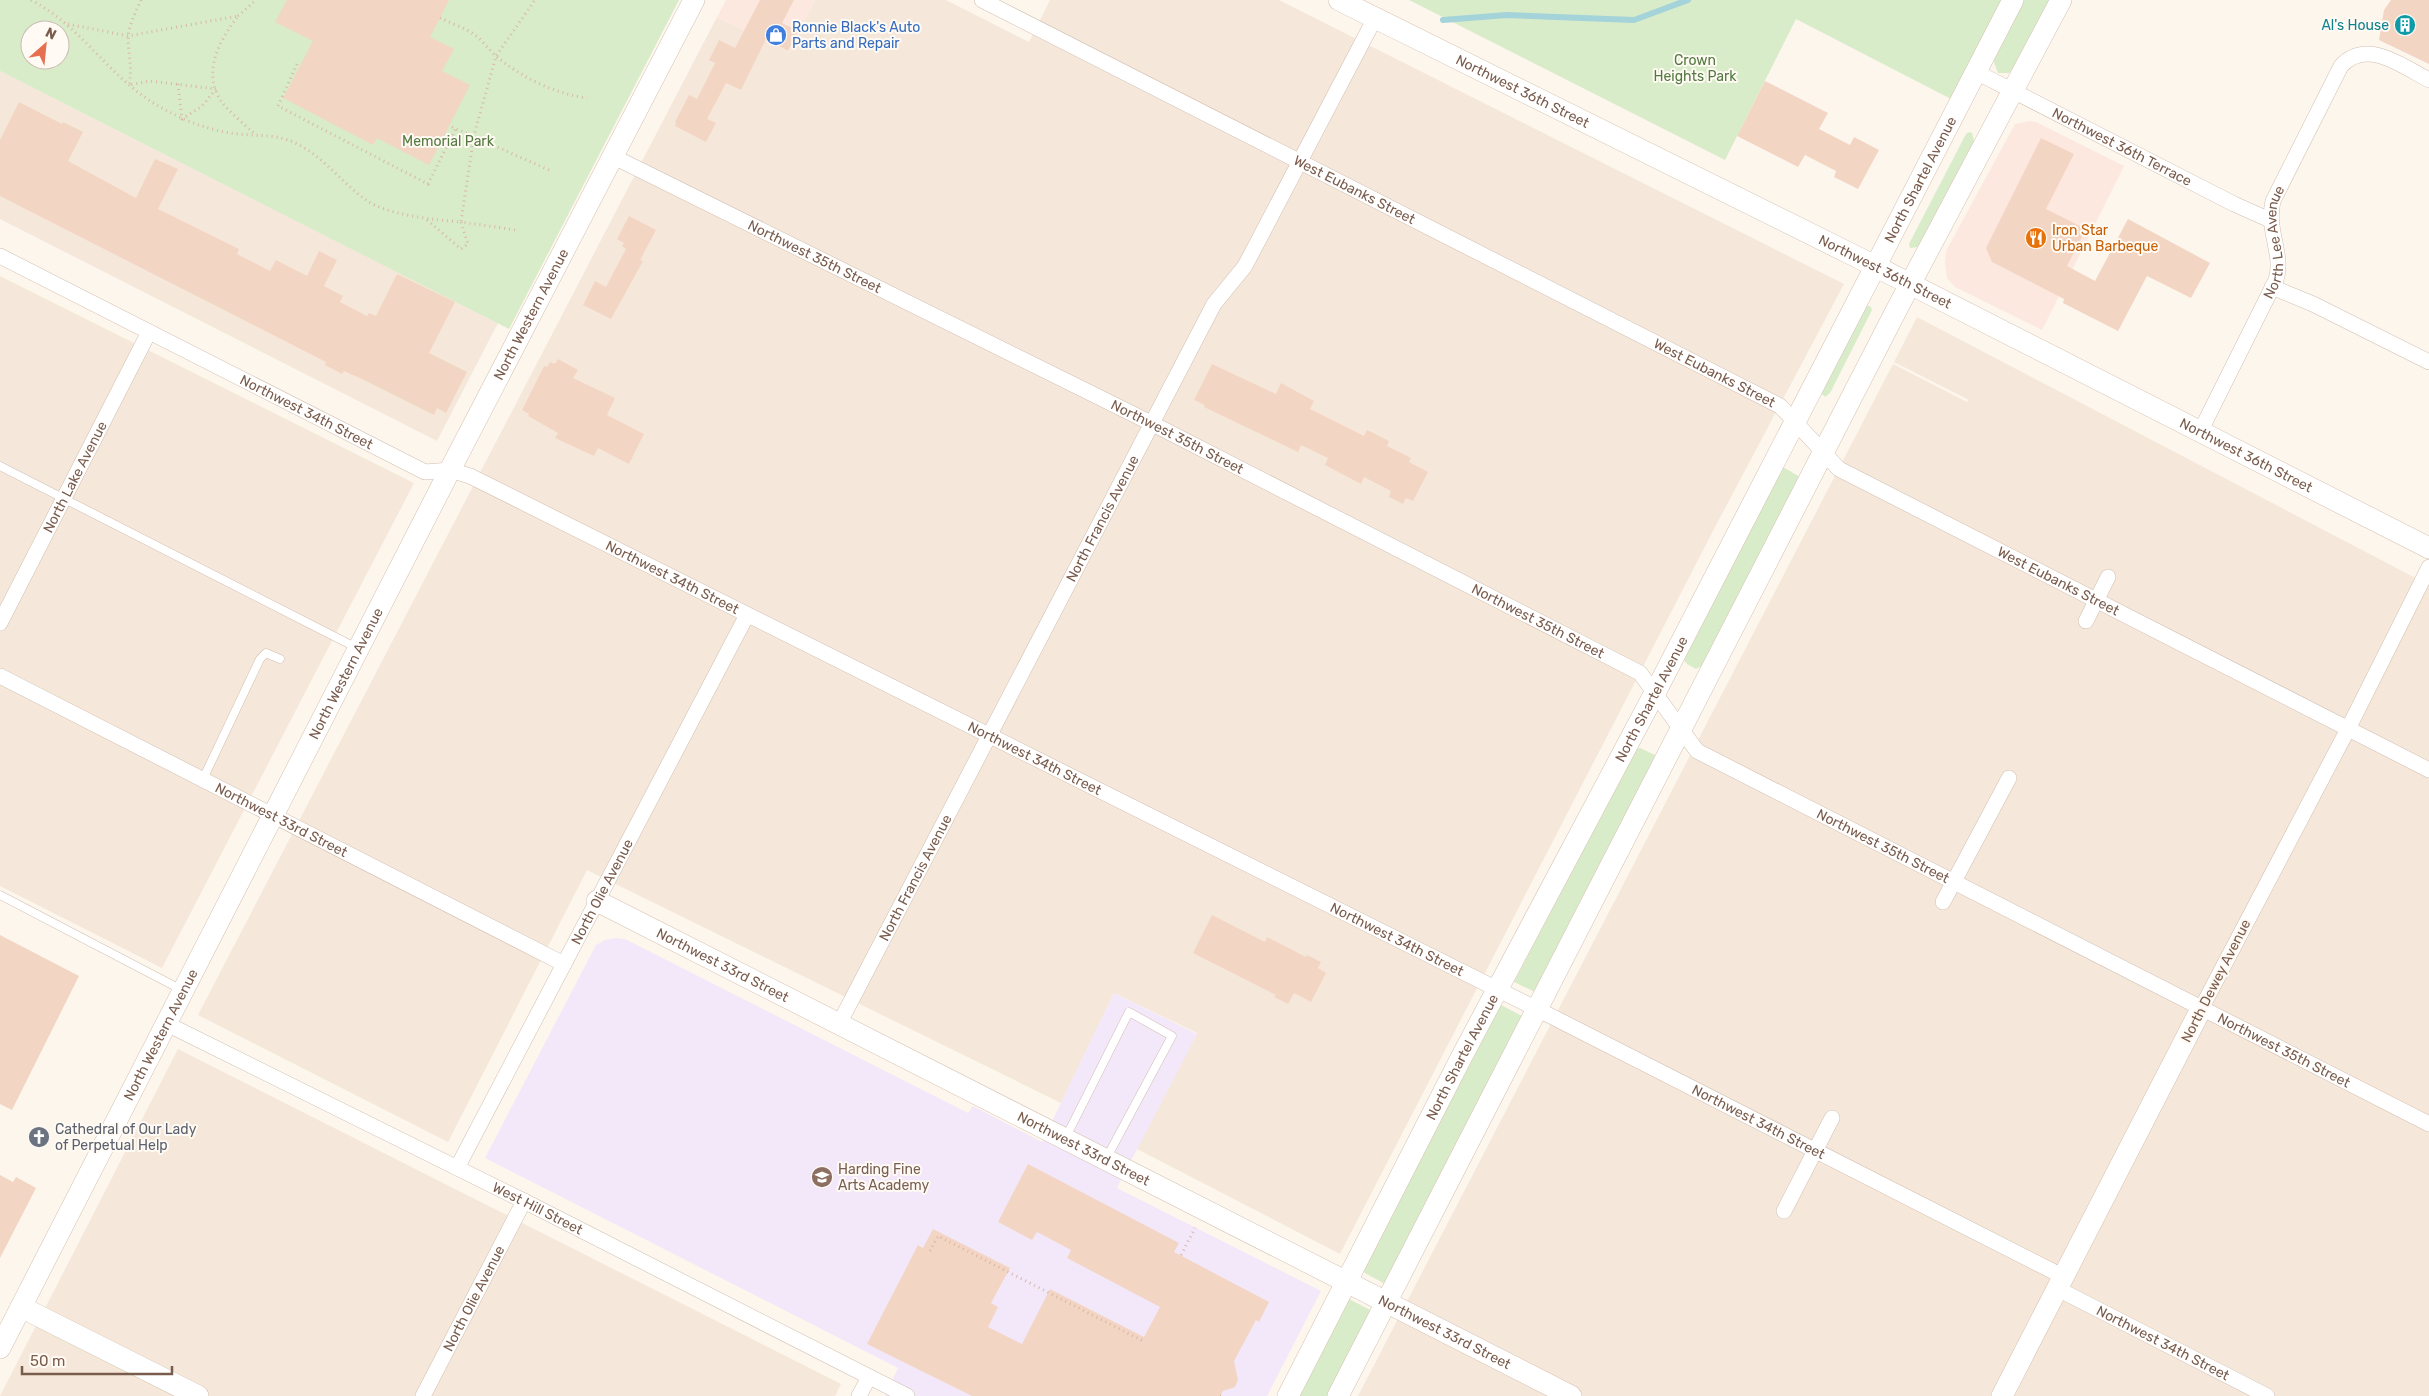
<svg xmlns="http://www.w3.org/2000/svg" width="2429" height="1396" font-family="Rubik,sans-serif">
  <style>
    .residential { fill: #f5e8da }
    .commercial { fill: #fde8e0 }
    .education { fill: #f3e8fa }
    .green { fill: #d8ecc9; fill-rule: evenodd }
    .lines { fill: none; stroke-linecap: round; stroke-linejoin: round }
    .stream { stroke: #a5d3da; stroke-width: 6 }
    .building { fill: #f3d5c3 }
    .lane-casing { stroke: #d1beb0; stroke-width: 9 }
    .street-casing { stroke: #d1beb0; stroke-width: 16 }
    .secondary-casing { stroke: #d6c0b0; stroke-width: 22 }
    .path { stroke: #d9b8a5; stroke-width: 3; stroke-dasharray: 1 4; stroke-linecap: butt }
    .lane { stroke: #fff; stroke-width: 8 }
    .street { stroke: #fff; stroke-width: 15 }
    .secondary { stroke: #fff; stroke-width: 21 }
    .labels { text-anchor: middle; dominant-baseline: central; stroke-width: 4; stroke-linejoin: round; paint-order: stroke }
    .culture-label { font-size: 14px; fill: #0d838f; stroke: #fffaf3; text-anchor: end }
    .shop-label { font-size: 14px; fill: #366cbe; stroke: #fffaf3; text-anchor: start }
    .park-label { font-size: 14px; fill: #537a41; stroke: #fffaf3 }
    .street-label { font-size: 14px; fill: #7a5c4d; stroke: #fffaf3 }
    .food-label { font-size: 14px; fill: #c56008; stroke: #fffaf3; text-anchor: start }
    .worship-label { font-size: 14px; fill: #5b616d; stroke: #fffaf3; text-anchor: start }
    .education-label { font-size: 14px; fill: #785e54; stroke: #fffaf3; text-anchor: start }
  </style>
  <rect width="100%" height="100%" fill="#fdf6ec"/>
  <!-- residential -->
  <g class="residential">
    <polygon points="815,0 946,0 1029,42 1050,0 1279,0 1844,284 1714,529 1340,1254 1137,1149 1197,1033 1114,993 1061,1103 587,870 448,1142 198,1015 717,17 789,52"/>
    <polygon points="0,71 498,323 437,441 0,219"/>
    <polygon points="0,276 414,483 162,968 0,886"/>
    <polygon points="1917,317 2429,585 2429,1396 1358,1396 1893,364 1967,402 1969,400 1894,362"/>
    <polygon points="178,1049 841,1384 835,1396 0,1396"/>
  </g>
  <!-- commercial -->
  <g class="commercial">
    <polygon points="726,0 815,0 789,52 717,17"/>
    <polygon points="2029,121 2036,122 2124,166 2042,330 1955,287 1947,278 1945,263 1946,251 2015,124"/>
  </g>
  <!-- education -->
  <polygon class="education" points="615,938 625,939 968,1113 973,1106 1042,1142 1114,993 1197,1034 1117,1188 1321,1291 1267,1396 885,1396 898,1368 485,1158 596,945 605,940"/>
  <!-- green -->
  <g class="green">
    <path d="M0 0H679L509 329 0 71ZM30 30H60V60H30Z"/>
    <polygon points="1409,0 2004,0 1951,99 1796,19 1725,160"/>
    <polygon points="2024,0 2049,0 2012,70 2009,73 1998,73 1993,60"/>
    <polygon points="1969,132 1972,133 1974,141 1918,247 1910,248 1909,244 1966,134"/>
    <polygon points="1866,306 1870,306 1872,310 1830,393 1825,397 1821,393"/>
    <polygon points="1783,467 1800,477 1705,664 1696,669 1687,664 1683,659"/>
    <polygon points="1640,748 1655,755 1656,759 1535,992 1514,982 1635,749"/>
    <polygon points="1501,1005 1524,1017 1385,1284 1365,1273 1363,1269"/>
    <polygon points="1349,1299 1372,1311 1328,1396 1298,1396"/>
  </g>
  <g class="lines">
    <!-- stream -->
    <polyline class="stream" points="1443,20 1507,15 1634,20 1688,0"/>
  </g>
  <!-- building -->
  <g class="building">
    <polygon points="287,0 449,0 430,37 454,49 442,71 470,85 429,165 377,138 373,145 283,98 313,41 275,22"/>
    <polygon points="760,0 794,0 782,23 798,31 788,51 766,39 741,90 726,83 707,119 716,123 706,142 675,126 676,123 675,122 689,95 697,99 715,63 709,60 719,40 735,48"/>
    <polygon points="2391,0 2429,0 2429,64 2379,40 2384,10"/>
    <polygon points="1765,81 1828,113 1819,129 1850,145 1854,137 1879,150 1858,189 1834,177 1836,171 1805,155 1798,167 1737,136"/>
    <polygon points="19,102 62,124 63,122 83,132 68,161 136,198 155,159 178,169 158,209 239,249 237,254 270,271 276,260 307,276 319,251 337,260 324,286 343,296 340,302 367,316 369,313 376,316 397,274 455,302 429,353 467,372 446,413 437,408 434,415 366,381 344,371 342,374 325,365 326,362 0,196 0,140"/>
    <polygon points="2041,138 2074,154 2046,209 2086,229 2067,266 2095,281 2128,219 2210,263 2191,298 2147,276 2118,331 2063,303 2064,299 1992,262 1986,248"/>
    <polygon points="629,216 656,230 640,260 643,261 611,319 583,305 595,281 606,287 626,249 622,246 624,243 617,239"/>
    <polygon points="558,359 578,370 573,378 615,398 607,415 644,434 629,464 598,448 594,456 555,438 558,433 528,416 529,414 522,410 544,366 547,367 550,362 555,364"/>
    <polygon points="1212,364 1276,394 1281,383 1314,401 1310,409 1364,436 1367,430 1389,441 1387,446 1411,458 1409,462 1428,472 1413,501 1406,498 1403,504 1389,497 1391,491 1364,477 1361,484 1325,465 1328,458 1301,445 1298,452 1204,407 1205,405 1194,400"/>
    <polygon points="1212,915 1265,942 1267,937 1306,957 1307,955 1321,962 1318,968 1326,973 1311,1002 1294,993 1288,1004 1274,997 1276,995 1193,953"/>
    <polygon points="0,935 79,976 12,1110 0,1104"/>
    <polygon points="1028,1164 1179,1243 1174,1252 1269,1302 1259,1322 1256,1320 1234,1361 1238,1380 1235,1387 1223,1391 1220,1396 972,1396 867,1344 918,1245 923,1248 933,1229 1010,1268 991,1303 998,1307 988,1327 1022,1344 1050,1289 1144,1337 1160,1307 1067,1258 1071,1250 1037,1232 1032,1240 998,1222"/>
    <polygon points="0,1175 13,1182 16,1177 36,1188 0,1258"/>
  </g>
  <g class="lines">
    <!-- lane casing -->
    <g class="lane-casing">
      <g id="lane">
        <polyline points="0,466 357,648"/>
        <polyline points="203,779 260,659 266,653 280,659"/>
        <polyline points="0,895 182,990"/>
        <polyline points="1066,1137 1129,1012 1172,1036 1106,1159"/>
      </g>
    </g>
    <!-- street casing -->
    <g class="street-casing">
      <g id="street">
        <path id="s1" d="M982 0 1780 406 1839 469 2429 770"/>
        <path id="s2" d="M1976 72 2234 204 2270 220"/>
        <path id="s3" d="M614 157 1151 423 1640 673 1697 751 2429 1124"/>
        <path id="s4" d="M0 256 425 472 450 470 470 476 1537 1009 2064 1277"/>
        <polyline points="2272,287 2313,304 2429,362"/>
        <path id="s5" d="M2200 432 2276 280C2284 254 2266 231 2273 201L2341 66C2367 38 2402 66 2429 80"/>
        <polyline points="2086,621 2108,577"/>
        <path id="s6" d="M0 623 149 332"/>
        <path id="s7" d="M0 676 564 964"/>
        <polyline points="1943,902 2009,778"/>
        <polyline points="2201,1009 2348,729 2429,567"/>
        <path id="s8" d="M167 1024 524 1201 907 1396"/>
        <path id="s9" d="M839 1024 1214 304 1245 266 1375 18"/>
        <path id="s10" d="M457 1168 747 615"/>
        <polyline points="1784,1211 1832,1118"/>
        <path id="s11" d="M2058 1289 2267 1396"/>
        <path id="s12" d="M423 1396 524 1201"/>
        <polyline points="859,1396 869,1377"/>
      </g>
    </g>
    <!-- secondary casing -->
    <g class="secondary-casing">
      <g id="secondary">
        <path id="s13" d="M1339 0 1861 259 2429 548"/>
        <path id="s14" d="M597 901 1571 1396"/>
        <polyline points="21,1307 198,1396"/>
        <path id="s15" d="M0 1348 450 470 694 0"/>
        <path id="s16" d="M1288 1396 1462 1056 1658 687 2013 0"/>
        <polyline points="1338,1396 1898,307 2061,0"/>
        <polyline points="2002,1396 2201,1009"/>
      </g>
    </g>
    <!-- path -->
    <g class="path">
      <path d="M31 0C81 26 106 73 152 102 174 116 199 127 225 132 243 136 263 134 281 138 317 147 338 180 366 200 386 215 436 220 461 222L474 135 496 56 535 0"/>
      <path d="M141 0C136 11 129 25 128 37 128 53 133 69 129 85L150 81 216 89"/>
      <polyline points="238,16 256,0"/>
      <path d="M440 18C451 23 465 28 475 35 483 41 489 50 497 57 521 77 555 94 587 98"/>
      <path d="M68 24 128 36 238 16C219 41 200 75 224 105 233 115 245 125 255 134"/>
      <polyline points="297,64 278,106 428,184 456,128"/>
      <polyline points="178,84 182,119 202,106 216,89"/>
      <polyline points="452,127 549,170"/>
      <polyline points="427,220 461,249 468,244 461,222 516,230"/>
      <polyline points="930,1251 938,1236 1143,1341"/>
      <polyline points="1181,1255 1195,1228"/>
      <polyline points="1220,1396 1221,1396"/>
    </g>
    <!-- lane -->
    <use href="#lane" class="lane"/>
    <!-- street -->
    <use href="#street" class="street"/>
    <!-- secondary -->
    <use href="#secondary" class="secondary"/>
  </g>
  <!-- icons -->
  <defs>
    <g id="building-disc" transform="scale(1.125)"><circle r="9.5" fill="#0f9aa8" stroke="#fffaf3"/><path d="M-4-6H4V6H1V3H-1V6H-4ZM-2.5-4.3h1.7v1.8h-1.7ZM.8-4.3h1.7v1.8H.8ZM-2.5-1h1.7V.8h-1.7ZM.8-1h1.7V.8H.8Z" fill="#fff"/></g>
    <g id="shop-disc" transform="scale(1.125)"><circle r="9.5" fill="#3f7fe0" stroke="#fffaf3"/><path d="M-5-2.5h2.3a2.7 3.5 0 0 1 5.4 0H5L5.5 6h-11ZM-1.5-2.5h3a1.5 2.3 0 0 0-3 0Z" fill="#fff"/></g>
    <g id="restaurant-disc" transform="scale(1.125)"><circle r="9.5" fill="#e8710a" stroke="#fffaf3"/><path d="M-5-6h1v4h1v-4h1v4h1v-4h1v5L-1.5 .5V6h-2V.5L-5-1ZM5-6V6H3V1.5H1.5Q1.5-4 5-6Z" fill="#fff"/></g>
    <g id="church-disc" transform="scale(1.125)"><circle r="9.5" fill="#6b7280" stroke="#fffaf3"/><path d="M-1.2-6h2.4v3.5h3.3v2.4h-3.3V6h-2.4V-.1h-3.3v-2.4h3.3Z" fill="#fff"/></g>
    <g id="school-disc" transform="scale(1.125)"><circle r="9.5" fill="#8d6e63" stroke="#fffaf3"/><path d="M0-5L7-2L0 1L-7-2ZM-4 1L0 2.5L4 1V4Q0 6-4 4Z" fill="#fff"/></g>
  </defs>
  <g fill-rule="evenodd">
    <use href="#building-disc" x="2405" y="25"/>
    <use href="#shop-disc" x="776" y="35"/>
    <use href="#restaurant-disc" x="2036" y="238"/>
    <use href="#church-disc" x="39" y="1137"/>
    <use href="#school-disc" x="822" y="1177"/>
  </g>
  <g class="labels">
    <!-- culture labels -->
    <g class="culture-label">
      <text x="2389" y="25">Al's House</text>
    </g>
    <!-- shop labels -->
    <g class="shop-label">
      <text x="792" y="27">Ronnie Black's Auto<tspan x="792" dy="16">Parts and Repair</tspan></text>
    </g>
    <!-- park labels -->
    <g class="park-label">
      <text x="1695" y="60">Crown<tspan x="1695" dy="16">Heights Park</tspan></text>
      <text x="448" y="141">Memorial Park</text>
    </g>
    <!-- street labels -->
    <g class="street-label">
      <text stroke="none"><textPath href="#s13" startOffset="205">Northwest 36th Street</textPath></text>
      <text stroke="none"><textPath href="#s2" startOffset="164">Northwest 36th Terrace</textPath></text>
      <text stroke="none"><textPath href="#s16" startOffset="1371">North Shartel Avenue</textPath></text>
      <text stroke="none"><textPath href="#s1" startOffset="418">West Eubanks Street</textPath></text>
      <text stroke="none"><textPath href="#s5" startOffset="208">North Lee Avenue</textPath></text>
      <text stroke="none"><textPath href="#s3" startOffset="224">Northwest 35th Street</textPath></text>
      <text stroke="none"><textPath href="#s13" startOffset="610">Northwest 36th Street</textPath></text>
      <text stroke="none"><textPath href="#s15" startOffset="1162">North Western Avenue</textPath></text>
      <text stroke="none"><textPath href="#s1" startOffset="822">West Eubanks Street</textPath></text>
      <text stroke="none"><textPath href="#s4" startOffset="344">Northwest 34th Street</textPath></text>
      <text stroke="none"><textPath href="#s3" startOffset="629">Northwest 35th Street</textPath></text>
      <text stroke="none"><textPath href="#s13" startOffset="1015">Northwest 36th Street</textPath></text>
      <text stroke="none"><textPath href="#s6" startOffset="164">North Lake Avenue</textPath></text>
      <text stroke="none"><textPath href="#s9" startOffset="570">North Francis Avenue</textPath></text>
      <text stroke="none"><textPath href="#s4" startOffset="749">Northwest 34th Street</textPath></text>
      <text stroke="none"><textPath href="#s1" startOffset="1228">West Eubanks Street</textPath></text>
      <text stroke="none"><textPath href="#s3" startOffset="1034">Northwest 35th Street</textPath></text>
      <text stroke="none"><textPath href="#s15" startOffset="758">North Western Avenue</textPath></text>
      <text stroke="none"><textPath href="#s16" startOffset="786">North Shartel Avenue</textPath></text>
      <text stroke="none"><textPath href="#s4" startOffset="1154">Northwest 34th Street</textPath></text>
      <text stroke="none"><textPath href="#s7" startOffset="316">Northwest 33rd Street</textPath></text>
      <text stroke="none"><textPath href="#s3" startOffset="1454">Northwest 35th Street</textPath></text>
      <text stroke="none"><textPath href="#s9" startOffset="165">North Francis Avenue</textPath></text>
      <text stroke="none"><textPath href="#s10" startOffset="312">North Olie Avenue</textPath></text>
      <text stroke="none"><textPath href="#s4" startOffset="1559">Northwest 34th Street</textPath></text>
      <text stroke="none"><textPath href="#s14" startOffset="141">Northwest 33rd Street</textPath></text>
      <text transform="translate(2216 981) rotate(-63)">North Dewey Avenue</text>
      <text stroke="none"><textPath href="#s15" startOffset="352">North Western Avenue</textPath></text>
      <text stroke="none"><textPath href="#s3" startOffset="1904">Northwest 35th Street</textPath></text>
      <text stroke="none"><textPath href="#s16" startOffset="381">North Shartel Avenue</textPath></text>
      <text stroke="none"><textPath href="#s4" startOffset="1964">Northwest 34th Street</textPath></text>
      <text stroke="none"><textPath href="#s14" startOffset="546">Northwest 33rd Street</textPath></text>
      <text stroke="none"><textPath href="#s8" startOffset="414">West Hill Street</textPath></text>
      <text stroke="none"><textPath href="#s12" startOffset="110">North Olie Avenue</textPath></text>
      <text stroke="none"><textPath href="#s14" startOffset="951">Northwest 33rd Street</textPath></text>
      <text stroke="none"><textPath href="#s11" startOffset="118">Northwest 34th Street</textPath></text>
    </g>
    <!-- food labels -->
    <g class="food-label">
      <text x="2052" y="230">Iron Star<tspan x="2052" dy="16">Urban Barbeque</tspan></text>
    </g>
    <!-- worship labels -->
    <g class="worship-label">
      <text x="55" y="1129">Cathedral of Our Lady<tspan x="55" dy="16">of Perpetual Help</tspan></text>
    </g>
    <!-- education labels -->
    <g class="education-label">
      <text x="838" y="1169">Harding Fine<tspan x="838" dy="16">Arts Academy</tspan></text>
    </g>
  </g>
  <!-- north arrow -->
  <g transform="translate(45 45) rotate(27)"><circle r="24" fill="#fffaf3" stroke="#cabbb1"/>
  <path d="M0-4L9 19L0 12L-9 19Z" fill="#e76f51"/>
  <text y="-8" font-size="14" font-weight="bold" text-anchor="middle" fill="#7a5c4d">N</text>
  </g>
  <!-- scale -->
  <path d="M22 1366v8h150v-8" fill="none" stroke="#7a5c4d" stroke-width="2.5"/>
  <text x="30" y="1366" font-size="15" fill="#7a5c4d" stroke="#fffaf3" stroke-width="4" paint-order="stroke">50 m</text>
</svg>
